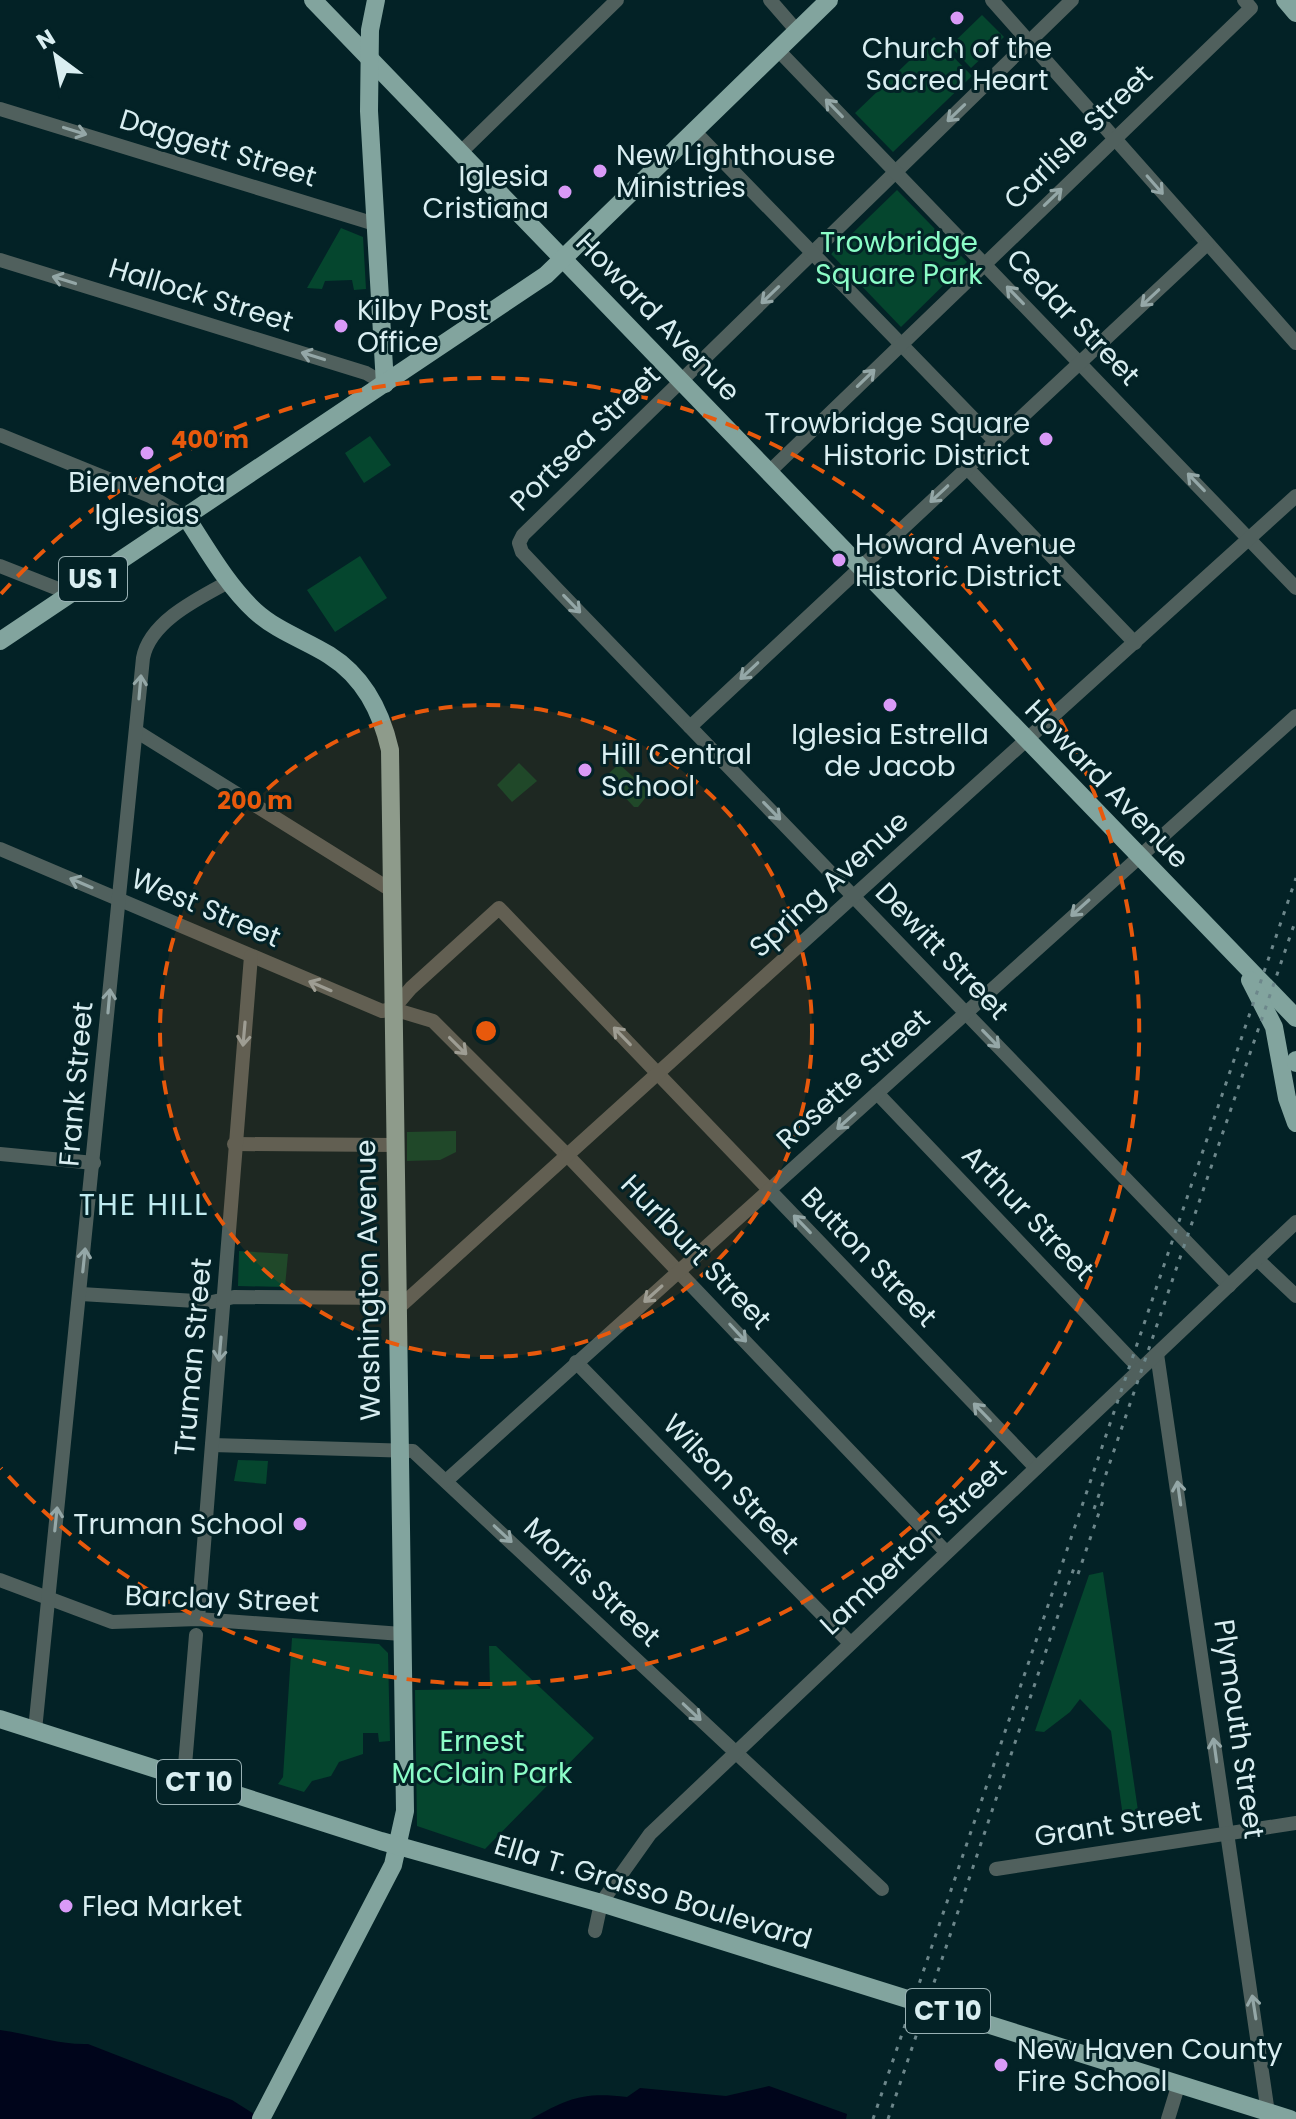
<svg xmlns="http://www.w3.org/2000/svg" width="1296" height="2119" font-family="Poppins,sans-serif">
  <style>
    .green { fill: #05462e }
    .water { fill: #00051b }
    .lines { fill: none; stroke-linecap: round; stroke-linejoin: round }
    .minor { stroke: #50605d; stroke-width: 14 }
    .major { stroke: #82a49e; stroke-width: 18 }
    .rail { stroke: #6d878b; stroke-width: 3; stroke-dasharray: 4 8; stroke-linecap: butt }
    .oneway { stroke: #94a7a7 }
    .ring { fill: none; stroke: #e8590c; stroke-width: 4; stroke-dasharray: 14 10 }
    .poi-dot { fill: #d99af7; stroke: #032226; stroke-width: 3 }
    .labels { text-anchor: middle; dominant-baseline: central; stroke-width: 6; stroke-linejoin: round; paint-order: stroke }
    .shield { fill: #032226; stroke: #99b1b4; stroke-width: 2 }
    .shield-label { font-size: 26px; font-weight: bold; fill: #d9eef1 }
    .poi-label { font-size: 28px; fill: #d9eef1; stroke: #032226; text-anchor: start }
    .street-label { font-size: 28px; fill: #d9eef1; stroke: #032226 }
    .park-label { font-size: 28px; fill: #8bfdc7; stroke: #032226 }
    .neighbourhood-label { font-size: 30px; letter-spacing: 2px; fill: #bfebf0; stroke: #032226 }
    .centre { fill: #e8590c; stroke: #032226; stroke-width: 4 }
    .ring-label { font-size: 24px; text-anchor: middle; font-weight: bold; fill: #e8590c; stroke: #032226; stroke-width: 6; stroke-linejoin: round; paint-order: stroke }
  </style>
  <rect width="100%" height="100%" fill="#032226"/>
  <!-- green -->
  <g class="green">
    <polygon points="982,15 1004,37 971,68 950,46"/>
    <polygon points="934,37 972,76 893,152 855,113"/>
    <polygon points="897,190 967,262 901,327 831,254"/>
    <polygon points="341,228 363,237 366,289 354,290 352,280 325,281 322,289 307,288"/>
    <polygon points="370,436 391,465 364,483 345,453"/>
    <polygon points="360,556 387,598 335,632 307,590"/>
    <polygon points="519,763 537,781 512,802 497,785"/>
    <polygon points="619,764 650,792 638,807 634,807 608,779 607,775"/>
    <polygon points="456,1131 456,1152 440,1160 407,1161 407,1132"/>
    <polygon points="239,1251 288,1254 285,1287 238,1286"/>
    <polygon points="238,1460 268,1461 266,1484 234,1481"/>
    <polygon points="1103,1572 1141,1831 1124,1824 1111,1731 1080,1699 1070,1712 1044,1732 1035,1731 1089,1575"/>
    <polygon points="292,1638 379,1644 388,1653 390,1741 379,1742 378,1733 363,1733 363,1754 339,1762 331,1776 312,1781 304,1792 278,1784 283,1777"/>
    <polygon points="489,1646 496,1646 594,1738 485,1849 417,1826 415,1690 490,1689"/>
  </g>
  <!-- water -->
  <g class="water">
    <path d="M0 2030C30 2034 58 2045 88 2044L232 2100 262 2119H0Z"/>
    <path d="M769 2086 847 2114 846 2119H531C569 2098 583 2092 627 2097L640 2088 726 2096Z"/>
  </g>
  <g class="lines">
    <!-- minor -->
    <g class="minor">
      <polyline points="770,0 797,31"/>
      <polyline points="992,0 1296,343"/>
      <polyline points="1072,0 523,535 519,543 522,552 555,587 1229,1286"/>
      <polyline points="777,49 1296,588"/>
      <polyline points="0,109 375,224"/>
      <polyline points="693,130 995,441"/>
      <polyline points="460,153 617,0"/>
      <polyline points="0,260 366,373 385,384"/>
      <polyline points="0,435 150,496 186,517"/>
      <polyline points="967,468 1135,643"/>
      <polyline points="770,471 1251,8 1244,0"/>
      <polyline points="0,566 71,594"/>
      <polyline points="690,727 1207,244"/>
      <polyline points="136,731 391,890"/>
      <polyline points="0,849 382,1011 393,1009 433,1021 568,1156 946,1552"/>
      <polyline points="393,1009 411,988 499,908 1036,1468"/>
      <polyline points="877,1093 1140,1369"/>
      <polyline points="234,1144 395,1145"/>
      <polyline points="0,1154 94,1163"/>
      <polyline points="1257,1259 1296,1296"/>
      <polyline points="81,1294 212,1302 234,1297 395,1298"/>
      <polyline points="396,1310 1296,496"/>
      <polyline points="1157,1354 1268,2113"/>
      <polyline points="576,1362 849,1642"/>
      <polyline points="212,1445 413,1451 882,1889"/>
      <polyline points="446,1481 1296,716"/>
      <polyline points="0,1580 112,1622 198,1619 402,1634"/>
      <polyline points="198,1619 251,956"/>
      <path d="M35 1730 143 658C150 621 199 598 230 581"/>
      <polyline points="184,1777 196,1635"/>
      <polyline points="996,1869 1296,1823"/>
      <polyline points="595,1931 601,1903 650,1834 1296,1222"/>
      <polyline points="1168,2119 1179,2083"/>
    </g>
    <!-- major -->
    <g class="major">
      <polyline points="313,0 1296,1018"/>
      <polyline points="376,0 370,30 369,111 385,384"/>
      <polyline points="1285,0 1296,13"/>
      <path d="M186 517C207 549 227 585 255 611 277 631 305 640 329 655 364 677 381 711 390 750L405 1811 393 1865 261 2119"/>
      <polyline points="0,641 546,275 829,0"/>
      <polyline points="1250,980 1274,1027 1287,1098 1296,1123"/>
      <polyline points="1296,1060 1296,1063"/>
      <polyline points="0,1719 381,1841 601,1903 1290,2119"/>
    </g>
    <!-- rail -->
    <g class="rail">
      <polyline points="1094,1509 1296,919"/>
      <polyline points="1078,1574 1104,1498"/>
      <polyline points="873,2119 1296,878"/>
      <polyline points="888,2119 1076,1562"/>
    </g>
  </g>
  <!-- one-way arrows -->
  <defs><path id="oneway-shaft" d="M-6 0H5M1.5-3L5.5 0L1.5 3" fill="none" stroke-width="1.6" stroke-linecap="round" stroke-linejoin="round" transform="scale(2)"/></defs>
  <g class="oneway">
    <use href="#oneway-shaft" transform="translate(834 108) rotate(-134)"/>
    <use href="#oneway-shaft" transform="translate(956 113) rotate(136)"/>
    <use href="#oneway-shaft" transform="translate(75 131) rotate(17)"/>
    <use href="#oneway-shaft" transform="translate(1155 185) rotate(49)"/>
    <use href="#oneway-shaft" transform="translate(1053 197) rotate(-44)"/>
    <use href="#oneway-shaft" transform="translate(64 280) rotate(-163)"/>
    <use href="#oneway-shaft" transform="translate(770 295) rotate(136)"/>
    <use href="#oneway-shaft" transform="translate(1015 295) rotate(-134)"/>
    <use href="#oneway-shaft" transform="translate(1150 298) rotate(137)"/>
    <use href="#oneway-shaft" transform="translate(313 356) rotate(-163)"/>
    <use href="#oneway-shaft" transform="translate(866 378) rotate(-44)"/>
    <use href="#oneway-shaft" transform="translate(1196 482) rotate(-134)"/>
    <use href="#oneway-shaft" transform="translate(939 494) rotate(137)"/>
    <use href="#oneway-shaft" transform="translate(572 604) rotate(46)"/>
    <use href="#oneway-shaft" transform="translate(749 671) rotate(137)"/>
    <use href="#oneway-shaft" transform="translate(140 687) rotate(-85)"/>
    <use href="#oneway-shaft" transform="translate(772 811) rotate(46)"/>
    <use href="#oneway-shaft" transform="translate(81 883) rotate(-157)"/>
    <use href="#oneway-shaft" transform="translate(1080 908) rotate(138)"/>
    <use href="#oneway-shaft" transform="translate(320 986) rotate(-157)"/>
    <use href="#oneway-shaft" transform="translate(109 1001) rotate(-85)"/>
    <use href="#oneway-shaft" transform="translate(244 1034) rotate(95)"/>
    <use href="#oneway-shaft" transform="translate(622 1036) rotate(-134)"/>
    <use href="#oneway-shaft" transform="translate(991 1039) rotate(46)"/>
    <use href="#oneway-shaft" transform="translate(458 1046) rotate(45)"/>
    <use href="#oneway-shaft" transform="translate(846 1121) rotate(138)"/>
    <use href="#oneway-shaft" transform="translate(802 1224) rotate(-134)"/>
    <use href="#oneway-shaft" transform="translate(84 1260) rotate(-84)"/>
    <use href="#oneway-shaft" transform="translate(653 1294) rotate(138)"/>
    <use href="#oneway-shaft" transform="translate(738 1333) rotate(47)"/>
    <use href="#oneway-shaft" transform="translate(220 1349) rotate(95)"/>
    <use href="#oneway-shaft" transform="translate(982 1412) rotate(-134)"/>
    <use href="#oneway-shaft" transform="translate(1179 1493) rotate(-98)"/>
    <use href="#oneway-shaft" transform="translate(56 1519) rotate(-84)"/>
    <use href="#oneway-shaft" transform="translate(503 1534) rotate(43)"/>
    <use href="#oneway-shaft" transform="translate(692 1712) rotate(43)"/>
    <use href="#oneway-shaft" transform="translate(1215 1750) rotate(-98)"/>
    <use href="#oneway-shaft" transform="translate(1254 2007) rotate(-99)"/>
  </g>
  <!-- distance rings -->
  <circle cx="486" cy="1031" r="326" fill="#e8590c" fill-opacity=".12"/>
  <g class="ring">
    <circle cx="486" cy="1031" r="326"/>
    <path d="M1 594A653 653 0 1 1 1 1468"/>
  </g>
  <!-- markers -->
  <g class="poi-dot">
    <circle cx="957" cy="18" r="8"/>
    <circle cx="600" cy="171" r="8"/>
    <circle cx="565" cy="192" r="8"/>
    <circle cx="341" cy="326" r="8"/>
    <circle cx="1046" cy="439" r="8"/>
    <circle cx="147" cy="453" r="8"/>
    <circle cx="839" cy="560" r="8"/>
    <circle cx="890" cy="705" r="8"/>
    <circle cx="585" cy="770" r="8"/>
    <circle cx="300" cy="1524" r="8"/>
    <circle cx="66" cy="1906" r="8"/>
    <circle cx="1001" cy="2065" r="8"/>
  </g>
  <g class="labels">
    <!-- shield labels -->
    <g class="shield">
      <rect x="59" y="557" width="68" height="44" rx="6"/>
      <rect x="157" y="1760" width="84" height="44" rx="6"/>
      <rect x="906" y="1989" width="84" height="44" rx="6"/>
    </g>
    <g class="shield-label">
      <text x="93" y="579">US 1</text>
      <text x="199" y="1782">CT 10</text>
      <text x="948" y="2011">CT 10</text>
    </g>
    <!-- poi labels -->
    <g class="poi-label">
      <text x="957" y="48" text-anchor="middle">Church of the<tspan x="957" dy="32">Sacred Heart</tspan></text>
      <text x="616" y="155">New Lighthouse<tspan x="616" dy="32">Ministries</tspan></text>
      <text x="549" y="176" text-anchor="end">Iglesia<tspan x="549" dy="32">Cristiana</tspan></text>
      <text x="357" y="310">Kilby Post<tspan x="357" dy="32">Office</tspan></text>
      <text x="1030" y="423" text-anchor="end">Trowbridge Square<tspan x="1030" dy="32">Historic District</tspan></text>
      <text x="147" y="482" text-anchor="middle">Bienvenota<tspan x="147" dy="32">Iglesias</tspan></text>
      <text x="855" y="544">Howard Avenue<tspan x="855" dy="32">Historic District</tspan></text>
      <text x="890" y="734" text-anchor="middle">Iglesia Estrella<tspan x="890" dy="32">de Jacob</tspan></text>
      <text x="601" y="754">Hill Central<tspan x="601" dy="32">School</tspan></text>
      <text x="284" y="1524" text-anchor="end">Truman School</text>
      <text x="82" y="1906">Flea Market</text>
      <text x="1017" y="2049">New Haven County<tspan x="1017" dy="32">Fire School</tspan></text>
    </g>
    <!-- street labels -->
    <g class="street-label">
      <text transform="translate(1078 137) rotate(-44)">Carlisle Street</text>
      <text transform="translate(218 148) rotate(17)">Daggett Street</text>
      <text transform="translate(201 295) rotate(17)">Hallock Street</text>
      <text transform="translate(658 317) rotate(46)">Howard Avenue</text>
      <text transform="translate(1073 317) rotate(46)">Cedar Street</text>
      <text transform="translate(585 438) rotate(-44)">Portsea Street</text>
      <text transform="translate(1107 784) rotate(46)">Howard Avenue</text>
      <text transform="translate(829 884) rotate(-42)">Spring Avenue</text>
      <text transform="translate(206 908) rotate(23)">West Street</text>
      <text transform="translate(942 951) rotate(46)">Dewitt Street</text>
      <text transform="translate(853 1079) rotate(-42)">Rosette Street</text>
      <text transform="translate(76 1084) rotate(-85)">Frank Street</text>
      <text transform="translate(1028 1213) rotate(46)">Arthur Street</text>
      <text transform="translate(696 1252) rotate(46)">Hurlburt Street</text>
      <text transform="translate(869 1257) rotate(46)">Button Street</text>
      <text transform="translate(368 1280) rotate(-91)">Washington Avenue</text>
      <text transform="translate(193 1357) rotate(-85)">Truman Street</text>
      <text transform="translate(731 1484) rotate(46)">Wilson Street</text>
      <text transform="translate(913 1547) rotate(-43)">Lamberton Street</text>
      <text transform="translate(592 1582) rotate(43)">Morris Street</text>
      <text transform="translate(222 1599) rotate(2)">Barclay Street</text>
      <text transform="translate(1239 1729) rotate(82)">Plymouth Street</text>
      <text transform="translate(1118 1824) rotate(-9)">Grant Street</text>
      <text transform="translate(653 1892) rotate(17)">Ella T. Grasso Boulevard</text>
    </g>
    <!-- park labels -->
    <g class="park-label">
      <text x="899" y="242">Trowbridge<tspan x="899" dy="32">Square Park</tspan></text>
      <text x="482" y="1741">Ernest<tspan x="482" dy="32">McClain Park</tspan></text>
    </g>
    <!-- neighbourhood labels -->
    <g class="neighbourhood-label">
      <text x="144" y="1204">THE HILL</text>
    </g>
  </g>
  <circle cx="486" cy="1031" r="12" class="centre"/>
  <g class="ring-label">
    <text x="210" y="448">400 m</text>
    <text x="255" y="809">200 m</text>
  </g>
  <!-- north arrow -->
  <g transform="translate(56 56) rotate(328)" stroke="#032226" stroke-width="6" paint-order="stroke">
  <path d="M0-6L14 30L0 20L-14 30Z" fill="#d9eef1"/>
  <text y="-12" font-size="22" font-weight="bold" text-anchor="middle" fill="#d9eef1">N</text>
  </g>
</svg>
